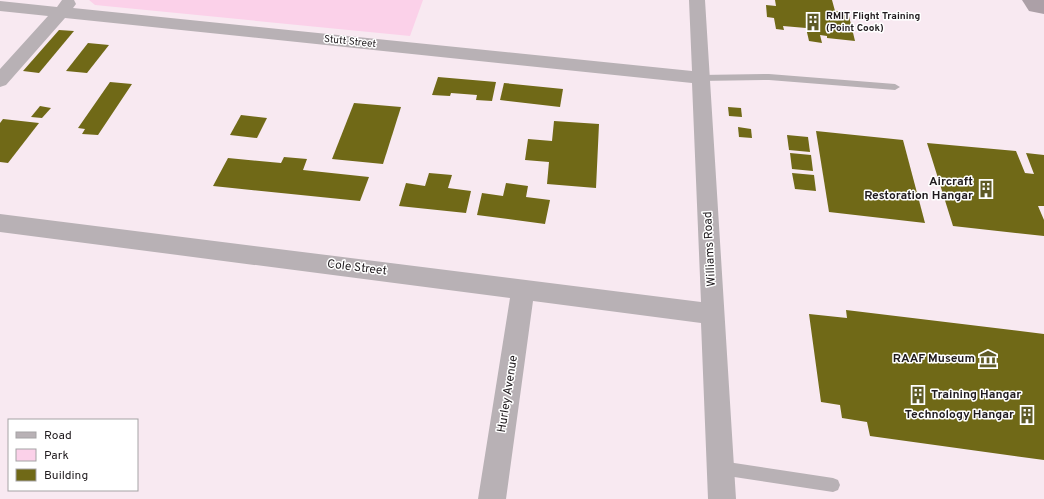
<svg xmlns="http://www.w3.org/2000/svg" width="1044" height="499" font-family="Overpass,sans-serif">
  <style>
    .green { fill: #fbd1e9 }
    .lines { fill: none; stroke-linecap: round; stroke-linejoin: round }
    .taxiway { fill: #aca0a7; fill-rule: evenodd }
    .building { fill: #706917 }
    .lane { fill: #b8b1b5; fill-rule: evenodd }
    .street { fill: #b8b1b5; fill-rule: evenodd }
    .labels { text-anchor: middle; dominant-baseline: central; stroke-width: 3; stroke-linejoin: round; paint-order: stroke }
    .far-poi-label { font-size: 10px; font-weight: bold; fill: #1f1a1d; stroke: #fff; text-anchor: start }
    .far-street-label { font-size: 10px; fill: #1f1a1d; stroke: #fff }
    .poi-label { font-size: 12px; font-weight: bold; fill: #1f1a1d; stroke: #fff; text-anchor: end }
    .street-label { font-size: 12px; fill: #1f1a1d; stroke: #fff }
  </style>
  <rect width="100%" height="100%" fill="#f8e9f1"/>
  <!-- green -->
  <polygon class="green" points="89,0 423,0 410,36 95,5"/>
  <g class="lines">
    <!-- taxiway -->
    <polygon class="taxiway" points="1022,0 1044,0 1044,14 1029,11"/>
  </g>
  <!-- building -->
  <g class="building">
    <polygon points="775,0 832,0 835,11 848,12 855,41 827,38 827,36 820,35 822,43 809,41 806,28 783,26 784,30 776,29 774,18 767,17 766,5 776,6"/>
    <polygon points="59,30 74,31 39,73 23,71"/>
    <polygon points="88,43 109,45 87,73 66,71"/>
    <polygon points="438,77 496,82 492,101 476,100 477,95 451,93 450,96 432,95"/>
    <polygon points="110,82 132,84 98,135 82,134 85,129 78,128"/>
    <polygon points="504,83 563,89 560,107 500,100"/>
    <polygon points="354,103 401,107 383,164 332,159"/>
    <polygon points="40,106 51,108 42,118 31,117"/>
    <polygon points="728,107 741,108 742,117 729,116"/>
    <polygon points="241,115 267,118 257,138 230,135"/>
    <polygon points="3,119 39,123 8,163 0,162 0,123"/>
    <polygon points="554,121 599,124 596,188 547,184 549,162 525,160 528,139 552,141"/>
    <polygon points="738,127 751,129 752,138 739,137"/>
    <polygon points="816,131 903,140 925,223 829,212"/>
    <polygon points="787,135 808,137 810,152 789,150"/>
    <polygon points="927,143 1016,151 1025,173 1034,174 1026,153 1044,155 1044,206 1038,206 1044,220 1044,236 953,226"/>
    <polygon points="790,153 811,155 813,171 792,169"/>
    <polygon points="284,157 307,159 303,170 369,177 360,201 213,186 228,158 281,163"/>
    <polygon points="429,173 452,175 448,188 471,191 466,213 399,206 406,183 425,186"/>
    <polygon points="792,173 814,175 816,191 795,189"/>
    <polygon points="506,183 528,186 526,197 550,200 545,224 477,215 482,193 503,196"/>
    <polygon points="846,310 1044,334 1044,460 870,436 867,422 842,418 840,405 821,402 809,314 847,318"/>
  </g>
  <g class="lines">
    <!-- lane -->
    <g class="lane">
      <polygon points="769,74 895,84 900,87 895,90 769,80 700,81 695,78 700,75"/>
      <polygon points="721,461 833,478 838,480 840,485 838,490 833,492 721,475 716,473 714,468 716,463"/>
    </g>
    <!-- street -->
    <polygon class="street" points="62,0 74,0 76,4 73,8 692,71 689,0 705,0 736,499 708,499 701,323 533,301 506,499 478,499 510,298 0,232 0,214 701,302 692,83 65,18 6,85 0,87 0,69 48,16 0,11 0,1 57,7"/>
  </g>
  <!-- icons -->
  <defs>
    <g id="building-bare" transform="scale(1.38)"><path d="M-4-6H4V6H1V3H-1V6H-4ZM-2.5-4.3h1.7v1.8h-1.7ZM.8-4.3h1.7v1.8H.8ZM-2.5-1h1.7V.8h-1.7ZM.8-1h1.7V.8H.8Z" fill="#5e5a26" stroke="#fff" stroke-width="2.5" paint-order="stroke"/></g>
    <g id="museum-bare" transform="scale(1.38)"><path d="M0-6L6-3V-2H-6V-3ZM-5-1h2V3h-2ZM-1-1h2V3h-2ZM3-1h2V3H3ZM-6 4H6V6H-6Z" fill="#5e5a26" stroke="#fff" stroke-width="2.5" paint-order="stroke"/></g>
  </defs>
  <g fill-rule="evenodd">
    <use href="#building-bare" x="813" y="22"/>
    <use href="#building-bare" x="986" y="189"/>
    <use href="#museum-bare" x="988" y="359"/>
    <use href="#building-bare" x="918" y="395"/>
    <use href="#building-bare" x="1027" y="415"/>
  </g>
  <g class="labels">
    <!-- far-poi labels -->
    <g class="far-poi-label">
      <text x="826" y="16">RMIT Flight Training<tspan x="826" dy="12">(Point Cook)</tspan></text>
    </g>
    <!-- far-street labels -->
    <g class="far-street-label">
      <text transform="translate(350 42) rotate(6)">Stutt Street</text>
    </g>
    <!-- poi labels -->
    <g class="poi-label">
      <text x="973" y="182">Aircraft<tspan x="973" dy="14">Restoration Hangar</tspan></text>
      <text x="975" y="359">RAAF Museum</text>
      <text x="931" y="395" text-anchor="start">Training Hangar</text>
      <text x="1014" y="415">Technology Hangar</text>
    </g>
    <!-- street labels -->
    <g class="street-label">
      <text transform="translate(710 249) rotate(-93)">Williams Road</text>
      <text transform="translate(357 268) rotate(7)">Cole Street</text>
      <text transform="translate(508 394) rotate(-81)">Hurley Avenue</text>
    </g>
  </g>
  <!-- legend -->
  <rect x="8" y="419" width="130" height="72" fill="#ffffff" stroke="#a5a3a5"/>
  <rect x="16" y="432" width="20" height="6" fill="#b8b1b5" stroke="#a5a3a5"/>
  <text x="44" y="439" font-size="12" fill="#1f1a1d">Road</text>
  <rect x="16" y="449" width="20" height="12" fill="#fbd1e9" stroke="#a5a3a5"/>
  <text x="44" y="459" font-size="12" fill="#1f1a1d">Park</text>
  <rect x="16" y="469" width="20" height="12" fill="#706917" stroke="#a5a3a5"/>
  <text x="44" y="479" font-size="12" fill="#1f1a1d">Building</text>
</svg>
